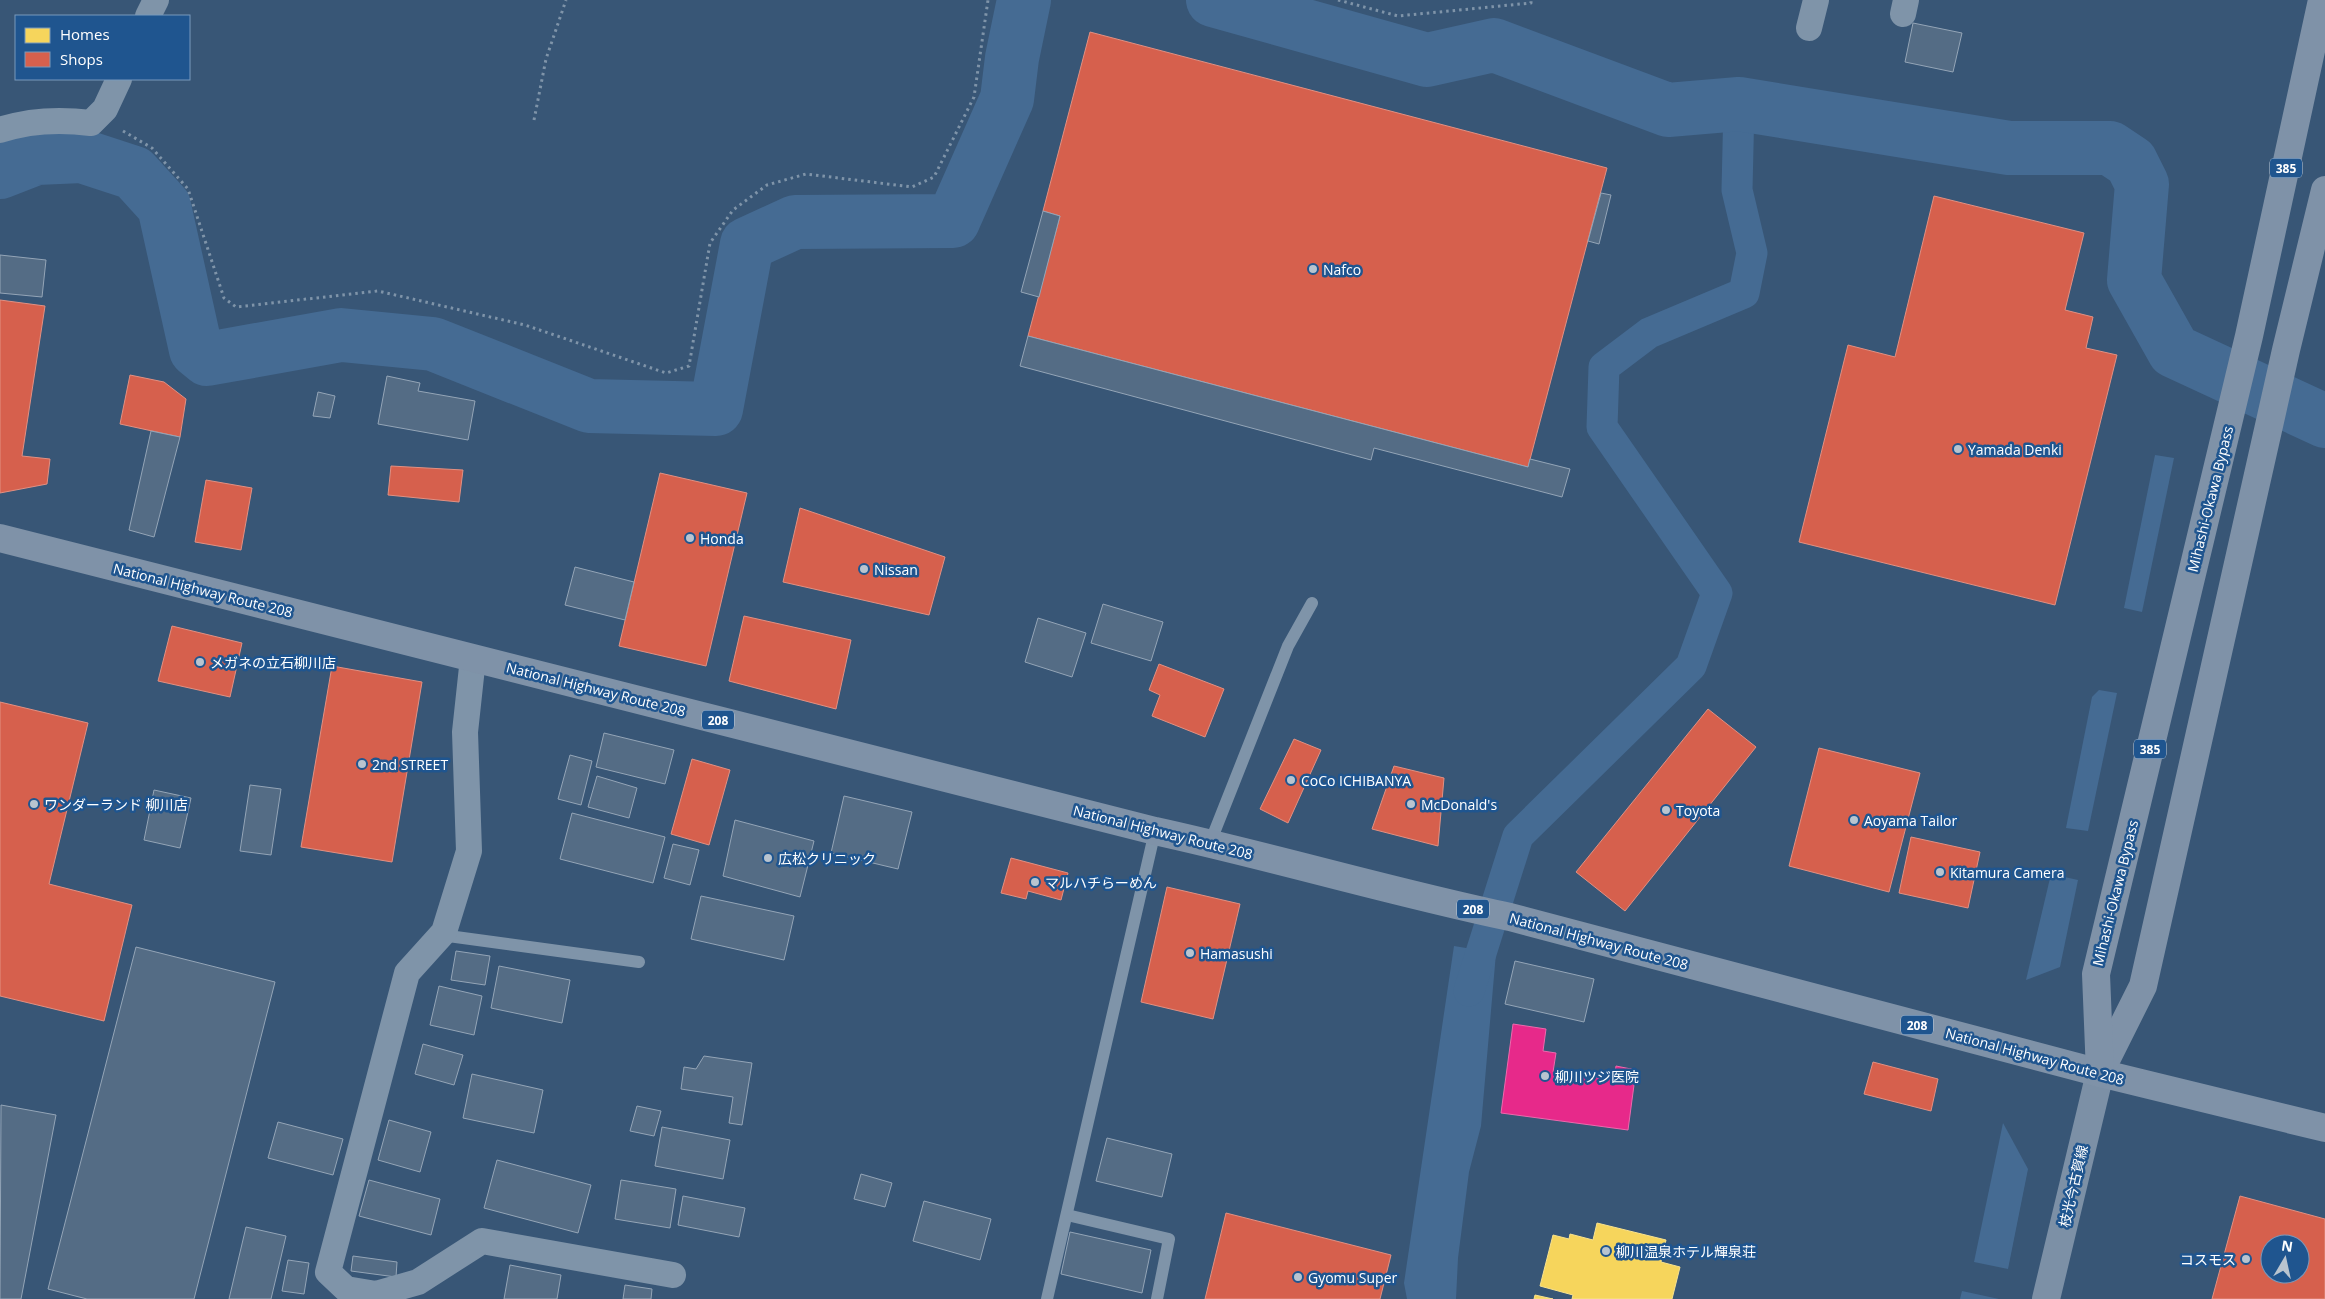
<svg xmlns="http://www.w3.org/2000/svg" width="2325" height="1299" font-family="'Open Sans','Noto Sans JP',sans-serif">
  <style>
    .water { fill: #456b93 }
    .homes { fill: #f6d55c; stroke: #f9e28d }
    .shops { fill: #d6604d; stroke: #e29082; fill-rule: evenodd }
    .health { fill: #e7298a; stroke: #ee69ad }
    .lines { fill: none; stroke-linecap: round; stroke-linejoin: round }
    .canal { stroke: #456b93; stroke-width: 31 }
    .river { stroke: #456b93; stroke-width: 54 }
    .building { fill: #546c85; stroke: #94a5b7 }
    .path { stroke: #7f94a9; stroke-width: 3; stroke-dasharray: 2.5 4; stroke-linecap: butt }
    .service { stroke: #7f94a9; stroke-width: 12 }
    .minor { stroke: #7f94a9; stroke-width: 26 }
    .secondary { stroke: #7c90a6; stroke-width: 28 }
    .trunk { stroke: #7f92a8; stroke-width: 28 }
    .poi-dot { fill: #b9c4cf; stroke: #1f558f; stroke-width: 2 }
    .labels { text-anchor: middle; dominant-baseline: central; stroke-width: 5; stroke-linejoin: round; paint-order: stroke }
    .shield { fill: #1f558f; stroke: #bcccdd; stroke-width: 1 }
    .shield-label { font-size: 12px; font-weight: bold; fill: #fff }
    .poi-label { font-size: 14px; fill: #fff; stroke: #1f558f; text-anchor: start }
    .street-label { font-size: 14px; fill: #fff; stroke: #1f558f }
  </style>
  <rect width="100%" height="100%" fill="#385676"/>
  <!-- water -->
  <g class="water">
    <polygon points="2155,455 2174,458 2142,612 2124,608"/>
    <polygon points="2099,690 2117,693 2088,831 2066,828 2092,697"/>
    <polygon points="2051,874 2078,880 2060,967 2026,980"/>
    <polygon points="1454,946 1496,953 1481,1126 1469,1172 1458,1258 1456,1299 1407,1299 1404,1283"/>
    <polygon points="2003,1123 2028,1169 2008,1269 1974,1262"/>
    <polygon points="1962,1291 1999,1299 1960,1299"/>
  </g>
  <!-- homes -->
  <g class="homes">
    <polygon points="1597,1223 1666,1240 1661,1262 1680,1267 1672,1299 1572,1299 1573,1295 1540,1286 1553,1235 1569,1239 1570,1234 1593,1240"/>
    <polygon points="1535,1295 1553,1299 1534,1299"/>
  </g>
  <!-- shops -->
  <g class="shops">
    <polygon points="1090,32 1607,168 1528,467 1028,336 1060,216 1043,211"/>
    <polygon points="1934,196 2084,233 2065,310 2093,317 2086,348 2117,355 2055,605 1799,542 1848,345 1895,357"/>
    <polygon points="0,300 45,306 22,456 50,459 47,484 0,493"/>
    <polygon points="130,375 164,382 186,399 180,437 120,424"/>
    <polygon points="391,466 463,470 459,502 388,495"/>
    <polygon points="660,473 747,493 706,666 619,646"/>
    <polygon points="206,480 252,488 241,550 195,542"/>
    <polygon points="800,508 945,557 929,615 783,582"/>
    <polygon points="744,616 851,640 836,709 729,681"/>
    <polygon points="172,626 242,643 230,697 158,681"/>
    <polygon points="1159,664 1224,689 1205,737 1152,716 1160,695 1149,690"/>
    <polygon points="332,666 422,682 392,862 301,847"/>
    <polygon points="0,702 88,723 49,884 132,905 104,1021 0,996"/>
    <polygon points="1708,709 1756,747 1625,911 1576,872"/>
    <polygon points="1294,739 1321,750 1288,823 1260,809"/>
    <polygon points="1819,748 1920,773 1889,892 1789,866"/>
    <polygon points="692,759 730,770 709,845 671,834"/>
    <polygon points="1394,766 1444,778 1438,846 1372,829"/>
    <polygon points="1911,837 1980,852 1968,908 1899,893"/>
    <polygon points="1011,858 1068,873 1061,900 1028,891 1026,899 1001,893"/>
    <polygon points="1167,887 1240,904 1213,1019 1141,1002"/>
    <polygon points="1873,1062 1938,1079 1931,1111 1864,1094"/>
    <path d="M2240 1196 2325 1219V1299H2212ZM2270 1244H2300V1274H2270Z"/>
    <polygon points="1226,1213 1391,1255 1380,1299 1205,1299"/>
  </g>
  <!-- health -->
  <polygon class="health" points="1513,1024 1546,1029 1543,1051 1556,1053 1553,1072 1614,1080 1616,1066 1636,1070 1628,1130 1501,1113"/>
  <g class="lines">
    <!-- canal -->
    <polyline class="canal" points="1469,991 1518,836 1691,666 1717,593 1602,427 1604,367 1649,333 1744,293 1752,253 1737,190 1739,104"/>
    <!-- river -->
    <g class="river">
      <polyline points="1213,0 1427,60 1494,45 1668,110 1739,104 2009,148 2110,148 2131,162 2142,184 2134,280 2174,351 2325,421"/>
      <polyline points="0,172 36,158 82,156 134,173 164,206 196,350 207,359 341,335 433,344 589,406 716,409 747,244 795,222 953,221 1007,99 1012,58 1024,0"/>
    </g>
  </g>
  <!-- building -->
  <g class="building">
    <polygon points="1913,23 1962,33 1953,72 1905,62"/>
    <polygon points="1601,193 1611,195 1599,244 1588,241"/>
    <polygon points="1043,211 1060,216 1039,297 1021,292"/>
    <polygon points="0,255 46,260 42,297 0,293"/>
    <polygon points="1028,336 1528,467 1530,459 1570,469 1562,497 1374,448 1371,460 1020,366"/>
    <polygon points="387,376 420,383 418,391 475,401 468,440 378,424"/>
    <polygon points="318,392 335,396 330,418 313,416"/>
    <polygon points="151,431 180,437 154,537 129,530"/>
    <polygon points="575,567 634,582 625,620 565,605"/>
    <polygon points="1103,604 1163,622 1151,661 1091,643"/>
    <polygon points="1038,618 1086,633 1072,677 1025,662"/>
    <polygon points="604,733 674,750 665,784 596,767"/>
    <polygon points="570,755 592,761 581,805 558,799"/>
    <polygon points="597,776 637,788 629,818 588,807"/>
    <polygon points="250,785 281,789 271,855 240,851"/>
    <polygon points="154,790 191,798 180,848 144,840"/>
    <polygon points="844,796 912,812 898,869 831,853"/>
    <polygon points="572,813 665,837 653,883 560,859"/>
    <polygon points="735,820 814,841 800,897 723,876"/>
    <polygon points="673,844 699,850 690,885 664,878"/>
    <polygon points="701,896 794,916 784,960 691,939"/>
    <polygon points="136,947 275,982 194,1299 87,1299 48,1289"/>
    <polygon points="456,951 490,956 485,985 451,980"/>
    <polygon points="1515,961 1594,979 1584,1022 1505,1004"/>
    <polygon points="499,966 570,980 562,1023 491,1008"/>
    <polygon points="439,986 482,996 474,1035 430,1025"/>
    <polygon points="423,1044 463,1055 454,1085 415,1074"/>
    <polygon points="704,1056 752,1063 742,1125 729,1123 733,1097 681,1089 684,1067 696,1069"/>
    <polygon points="472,1074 543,1090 534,1133 463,1118"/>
    <polygon points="1,1105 56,1115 21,1299 0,1299"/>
    <polygon points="637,1106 661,1111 654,1136 630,1131"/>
    <polygon points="389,1120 431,1132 420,1172 378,1160"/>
    <polygon points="278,1122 343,1139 333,1175 268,1158"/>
    <polygon points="662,1127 730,1140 723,1179 655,1166"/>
    <polygon points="1107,1138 1172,1154 1162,1197 1096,1181"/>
    <polygon points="497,1160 591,1185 578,1233 484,1208"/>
    <polygon points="861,1174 892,1183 885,1207 854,1199"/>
    <polygon points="369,1180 440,1199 431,1235 359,1216"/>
    <polygon points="621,1180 676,1189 670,1228 615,1219"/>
    <polygon points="683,1196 745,1208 739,1237 678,1225"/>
    <polygon points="924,1201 991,1219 980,1260 913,1241"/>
    <polygon points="246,1227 286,1236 271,1299 229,1299"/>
    <polygon points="1070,1232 1151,1250 1142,1293 1061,1274"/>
    <polygon points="353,1256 397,1262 396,1277 351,1271"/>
    <polygon points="288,1260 309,1263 304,1294 282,1291"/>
    <polygon points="510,1265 561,1275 557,1299 504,1299"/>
    <polygon points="625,1285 652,1289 651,1299 623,1299"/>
  </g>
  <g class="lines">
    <!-- path -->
    <g class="path">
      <polyline points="1338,0 1398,16 1531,3 1531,0"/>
      <polyline points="534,120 546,59 566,0"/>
      <polyline points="123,131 152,148 188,189 224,298 236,307 378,291 525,325 666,373 689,366 710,243 733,210 767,185 806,174 912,187 934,177 974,97 988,0"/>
    </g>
    <!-- service -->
    <g class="service">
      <polyline points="1210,843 1288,646 1312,603"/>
      <polyline points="441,935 639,962"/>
      <polyline points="1067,1215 1169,1239 1157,1299"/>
      <polyline points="1047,1299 1155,831"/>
    </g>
    <!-- minor -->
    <g class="minor">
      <polyline points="1903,14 1906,0"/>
      <polyline points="148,16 156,0"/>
      <polyline points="1809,28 1816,0"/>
      <path d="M0 130C30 120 60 119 91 123L105 109 119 79"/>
      <polyline points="473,658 465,732 469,851 444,932 407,973 328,1272 346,1289 376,1294 418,1282 482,1241 673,1275"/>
    </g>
    <!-- secondary -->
    <polyline class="secondary" points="2046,1299 2100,1073"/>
    <!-- trunk -->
    <g class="trunk">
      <path d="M0 538 1155 831C1274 857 1391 892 1510 917L2100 1073 2325 1128"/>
      <polyline points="2101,1070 2143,986 2286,350 2325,190"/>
      <polyline points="2100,1073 2096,974 2249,336 2322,0"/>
    </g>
  </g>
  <!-- markers -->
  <g class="poi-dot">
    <circle cx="1313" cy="269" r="5"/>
    <circle cx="1958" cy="449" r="5"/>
    <circle cx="690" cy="538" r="5"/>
    <circle cx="864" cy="569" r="5"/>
    <circle cx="200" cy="662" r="5"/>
    <circle cx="362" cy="764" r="5"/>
    <circle cx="1291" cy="780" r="5"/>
    <circle cx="34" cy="804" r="5"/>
    <circle cx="1411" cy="804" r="5"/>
    <circle cx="1666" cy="810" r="5"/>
    <circle cx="1854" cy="820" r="5"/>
    <circle cx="768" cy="858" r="5"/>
    <circle cx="1940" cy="872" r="5"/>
    <circle cx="1035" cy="882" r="5"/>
    <circle cx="1190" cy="953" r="5"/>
    <circle cx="1545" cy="1076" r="5"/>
    <circle cx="1606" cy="1251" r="5"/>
    <circle cx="2246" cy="1259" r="5"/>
    <circle cx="1298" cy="1277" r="5"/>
  </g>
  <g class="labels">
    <!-- shield labels -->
    <g class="shield">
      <rect x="2270" y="158.5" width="32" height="19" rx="4"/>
      <rect x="702" y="710.5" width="32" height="19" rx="4"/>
      <rect x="2134" y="739.5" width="32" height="19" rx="4"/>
      <rect x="1457" y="899.5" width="32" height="19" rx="4"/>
      <rect x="1901" y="1015.5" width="32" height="19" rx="4"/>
    </g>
    <g class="shield-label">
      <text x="2286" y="168">385</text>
      <text x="718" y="720">208</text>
      <text x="2150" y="749">385</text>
      <text x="1473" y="909">208</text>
      <text x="1917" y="1025">208</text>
    </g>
    <!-- poi labels -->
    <g class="poi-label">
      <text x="1323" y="269">Nafco</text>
      <text x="1968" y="449">Yamada Denki</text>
      <text x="700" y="538">Honda</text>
      <text x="874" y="569">Nissan</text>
      <text x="210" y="662">メガネの立石柳川店</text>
      <text x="372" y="764">2nd STREET</text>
      <text x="1301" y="780">CoCo ICHIBANYA</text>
      <text x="44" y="804">ワンダーランド 柳川店</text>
      <text x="1421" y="804">McDonald's</text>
      <text x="1676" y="810">Toyota</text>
      <text x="1864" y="820">Aoyama Tailor</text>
      <text x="778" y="858">広松クリニック</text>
      <text x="1950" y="872">Kitamura Camera</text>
      <text x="1045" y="882">マルハチらーめん</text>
      <text x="1200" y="953">Hamasushi</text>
      <text x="1555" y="1076">柳川ツジ医院</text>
      <text x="1616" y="1251">柳川温泉ホテル輝泉荘</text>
      <text x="2236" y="1259" text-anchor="end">コスモス</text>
      <text x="1308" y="1277">Gyomu Super</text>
    </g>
    <!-- street labels -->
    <g class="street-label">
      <text transform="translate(2210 499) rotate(-76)">Mihashi-Okawa Bypass</text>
      <text transform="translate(203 590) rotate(14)">National Highway Route 208</text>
      <text transform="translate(596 689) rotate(14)">National Highway Route 208</text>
      <text transform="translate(1163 832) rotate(14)">National Highway Route 208</text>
      <text transform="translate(2115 893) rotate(-76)">Mihashi-Okawa Bypass</text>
      <text transform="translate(1599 941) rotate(15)">National Highway Route 208</text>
      <text transform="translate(2035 1056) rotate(15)">National Highway Route 208</text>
      <text transform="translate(2073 1186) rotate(-77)">枝光今古賀線</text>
    </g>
  </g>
  <!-- legend -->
  <rect x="15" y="15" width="175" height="65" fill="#1f558f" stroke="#7999bc"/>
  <rect x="25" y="28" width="25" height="15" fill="#f6d55c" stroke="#7999bc"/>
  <text x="60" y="40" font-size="15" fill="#ffffff">Homes</text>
  <rect x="25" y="52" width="25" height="15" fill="#d6604d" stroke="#7999bc"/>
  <text x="60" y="65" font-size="15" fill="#ffffff">Shops</text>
  <!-- north arrow -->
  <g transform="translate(2285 1259) rotate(9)"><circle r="24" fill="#1f558f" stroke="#7999bc"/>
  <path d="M0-4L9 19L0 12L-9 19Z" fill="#b9c4cf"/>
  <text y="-8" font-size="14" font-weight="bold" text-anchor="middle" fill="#ffffff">N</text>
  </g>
</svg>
